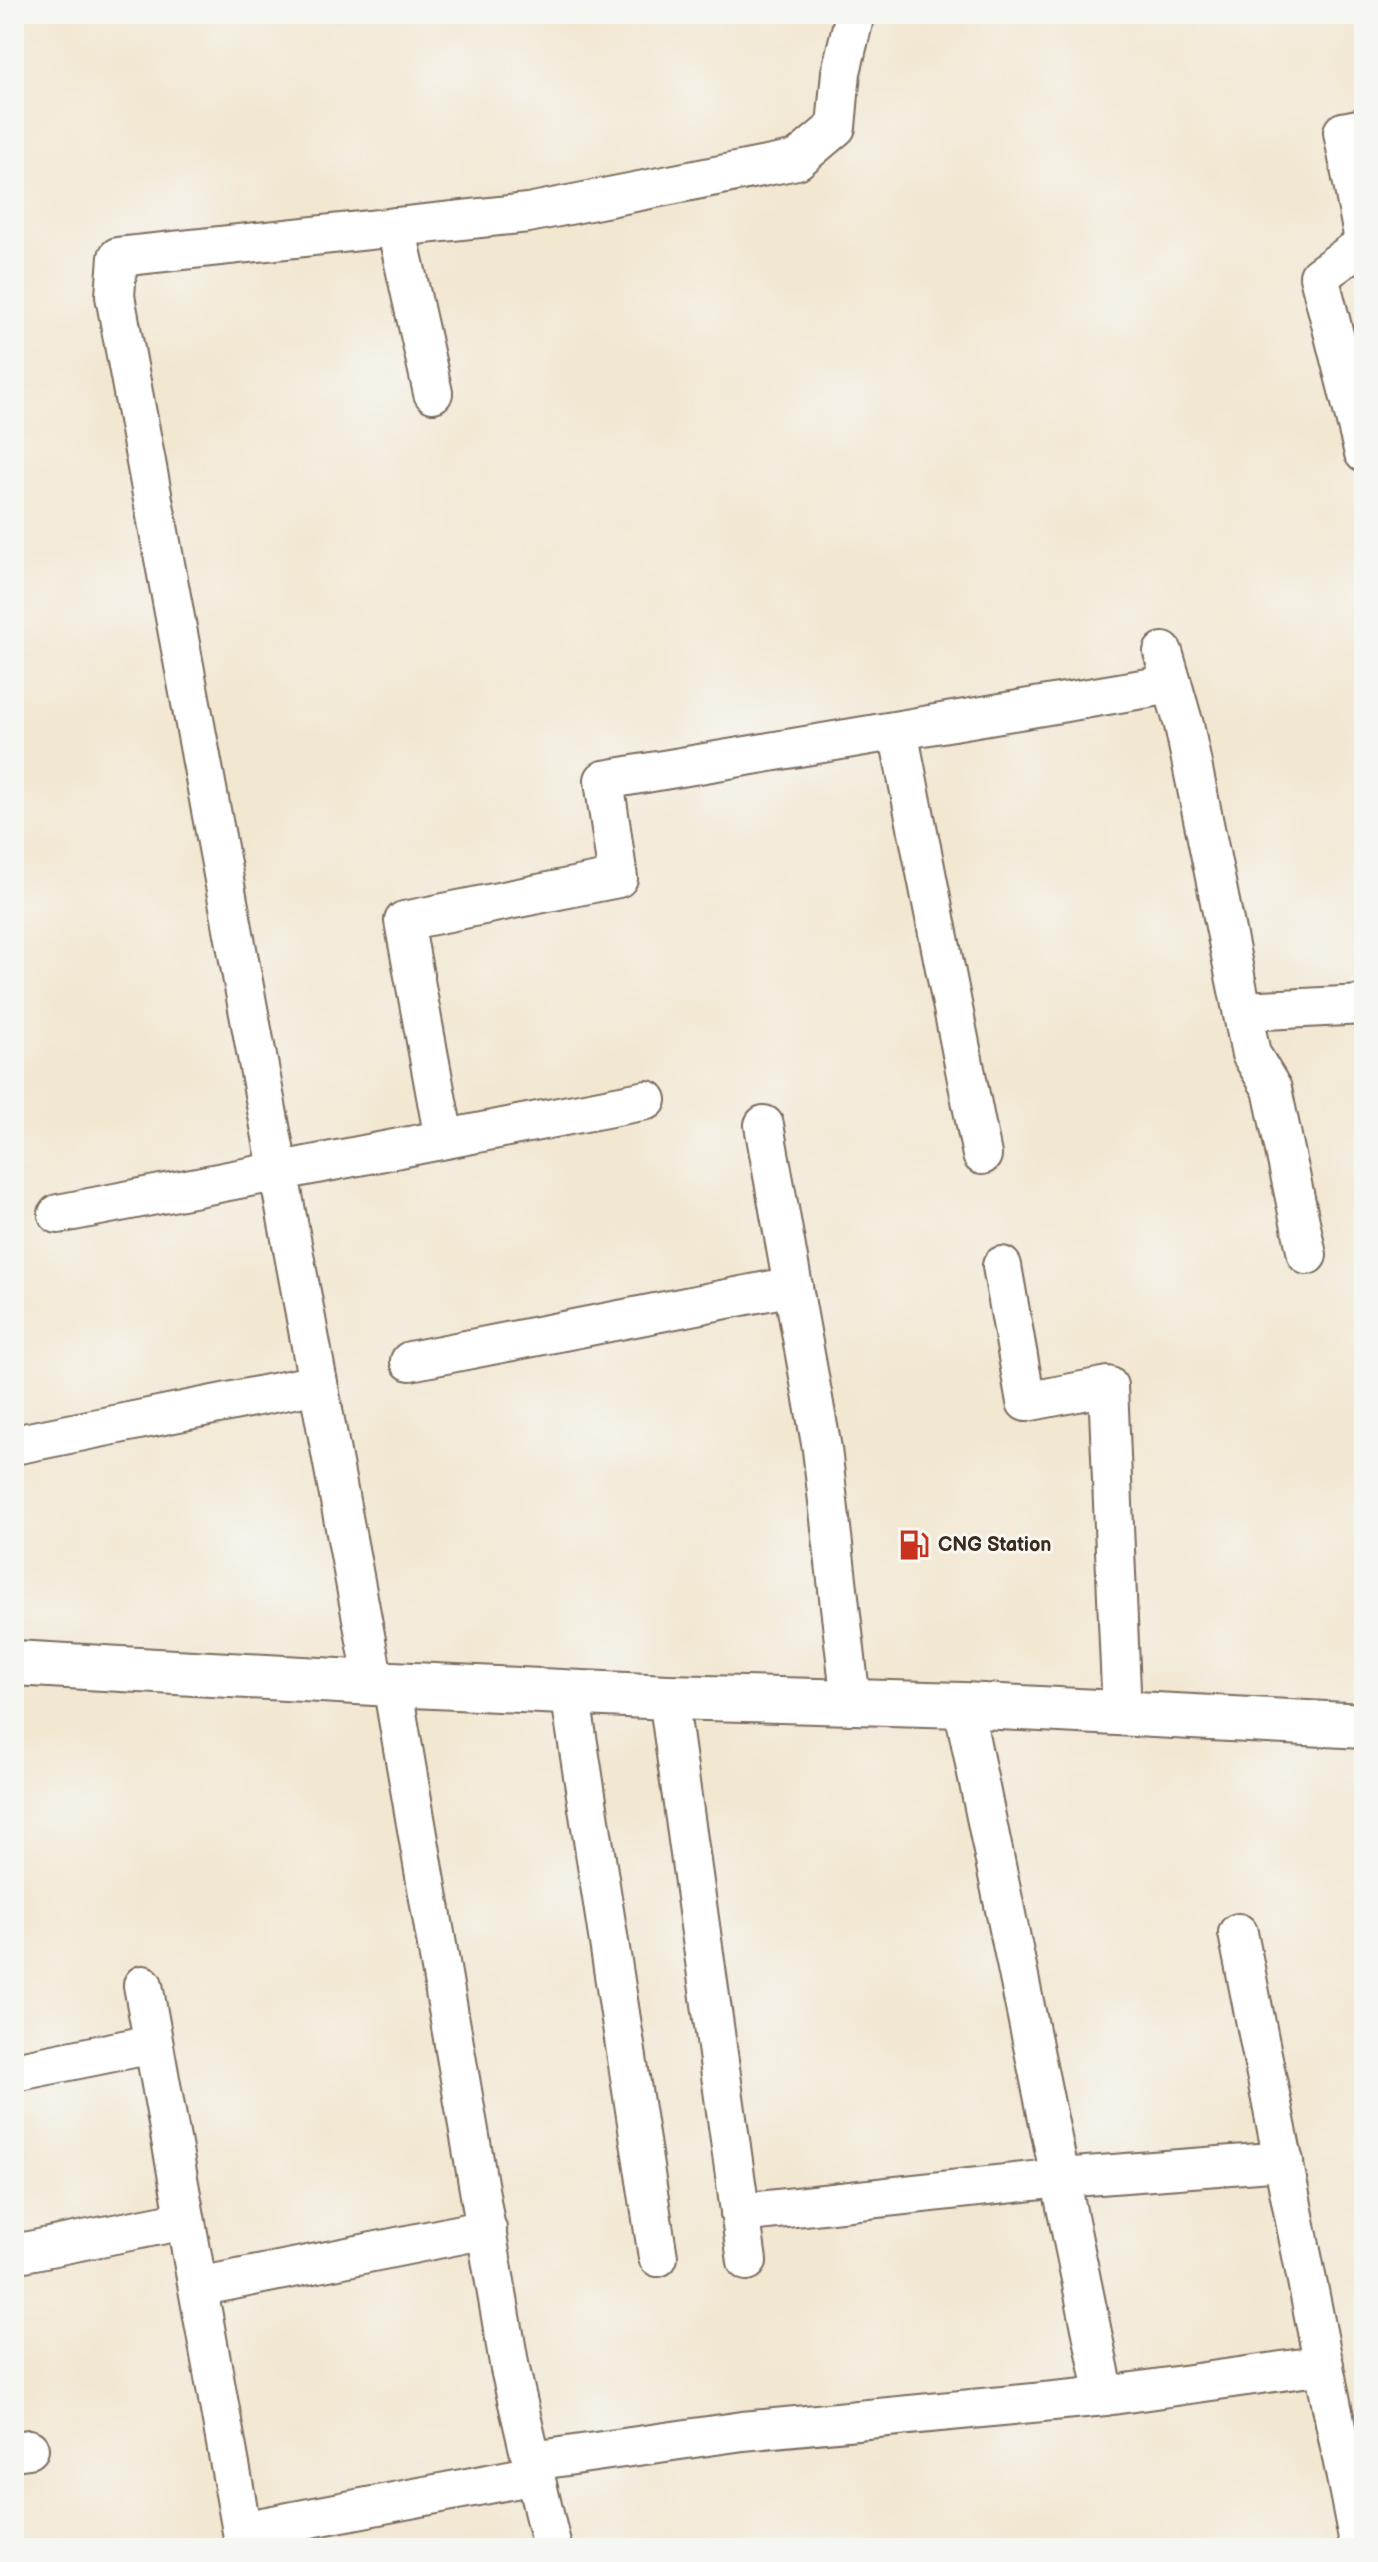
<svg xmlns="http://www.w3.org/2000/svg" width="1378" height="2562" font-family="'Balsamiq Sans',sans-serif">
  <style>
    .lines { fill: none; stroke-linecap: round; stroke-linejoin: round }
    .minor-casing { stroke: #7b6c5d; stroke-width: 42 }
    .major-casing { stroke: #7b6c5d; stroke-width: 48 }
    .minor { stroke: #fff; stroke-width: 38 }
    .major { stroke: #fff; stroke-width: 44 }
    .labels { text-anchor: middle; dominant-baseline: central; stroke-width: 6; stroke-linejoin: round; paint-order: stroke }
    .poi-label { font-size: 20px; font-weight: bold; fill: #3b2a1e; stroke: #f6f6f2; text-anchor: start }
  </style>
  <rect width="100%" height="100%" fill="#f6f6f2"/>
  <filter id="ink" filterUnits="userSpaceOnUse"><feTurbulence type="fractalNoise" baseFrequency=".0125" numOctaves="2"/><feDisplacementMap in="SourceGraphic" scale="16" xChannelSelector="R" yChannelSelector="G"/><feConvolveMatrix kernelMatrix="1 2 1 2 8 2 1 2 1" color-interpolation-filters="sRGB"/></filter>
  <filter id="wash" filterUnits="userSpaceOnUse"><feTurbulence type="fractalNoise" baseFrequency=".006" numOctaves="4" result="noise"/><feDisplacementMap in="SourceGraphic" scale="32" xChannelSelector="R" yChannelSelector="G"/><feGaussianBlur stdDeviation="1.8" result="paint"/><feColorMatrix in="noise" values="0 0 0 0 0 0 0 0 0 0 0 0 0 0 0 0 0 1.4 0 .05"/><feComposite in="paint" operator="in"/></filter>
  <g filter="url(#wash)">
    <rect width="100%" height="100%" fill="#f2e7d1"/>
  </g>
  <g filter="url(#ink)">
    <g class="lines">
      <!-- minor casing -->
      <g class="minor-casing">
        <g id="minor">
          <polyline points="1364,128 1343,132 1364,240"/>
          <polyline points="396,227 433,393"/>
          <polyline points="1364,244 1319,276 1364,453"/>
          <polyline points="1163,652 1184,725 1251,1054 1272,1089 1307,1255"/>
          <polyline points="898,731 982,1155"/>
          <polyline points="1243,1011 1364,1005"/>
          <polyline points="764,1125 822,1449 851,1702"/>
          <polyline points="444,1139 404,921 618,878 604,780 1172,684"/>
          <polyline points="58,1214 647,1100"/>
          <polyline points="1002,1266 1026,1402 1108,1386 1122,1714"/>
          <polyline points="410,1361 793,1286"/>
          <polyline points="14,1445 318,1384"/>
          <polyline points="374,1683 115,296 118,257 528,213 797,160 836,127 841,72 855,14"/>
          <polyline points="392,1684 510,2369 552,2548"/>
          <polyline points="570,1692 658,2257"/>
          <polyline points="668,1697 747,2261"/>
          <polyline points="963,1705 1105,2396"/>
          <polyline points="1238,1933 1360,2548"/>
          <polyline points="143,1985 245,2548"/>
          <polyline points="14,2072 153,2044"/>
          <polyline points="740,2213 1060,2178 1284,2161"/>
          <polyline points="14,2254 185,2220"/>
          <polyline points="198,2287 487,2229"/>
          <polyline points="14,2451 29,2449"/>
          <polyline points="532,2461 743,2431 1105,2396 1324,2365"/>
          <polyline points="242,2531 535,2475"/>
        </g>
      </g>
      <!-- major casing -->
      <g class="major-casing">
        <polyline id="major" points="14,1663 392,1684 668,1697 963,1705 1364,1726"/>
      </g>
      <!-- minor -->
      <use href="#minor" class="minor"/>
      <!-- major -->
      <use href="#major" class="major"/>
    </g>
  </g>
  <!-- icons -->
  <defs>
    <g id="fuel-bare" transform="scale(2.4)"><path d="M-5.5-6h7V0h2V4h1.3V-2.5L3-4.5l.8-.8L6-3V5H2.5V1h-1V6h-7ZM-4.2-4.7v3.2H.2V-4.7Z" fill="#c8321e" stroke="#f6f6f2" stroke-width="2.5" paint-order="stroke"/></g>
  </defs>
  <g fill-rule="evenodd">
    <use href="#fuel-bare" x="914" y="1545"/>
  </g>
  <g class="labels">
    <!-- poi labels -->
    <g class="poi-label">
      <text x="938" y="1545">CNG Station</text>
    </g>
  </g>
  <!-- margin -->
  <rect width="1378" height="2562" fill="none" stroke="#f6f6f2" stroke-width="48"/>
</svg>
